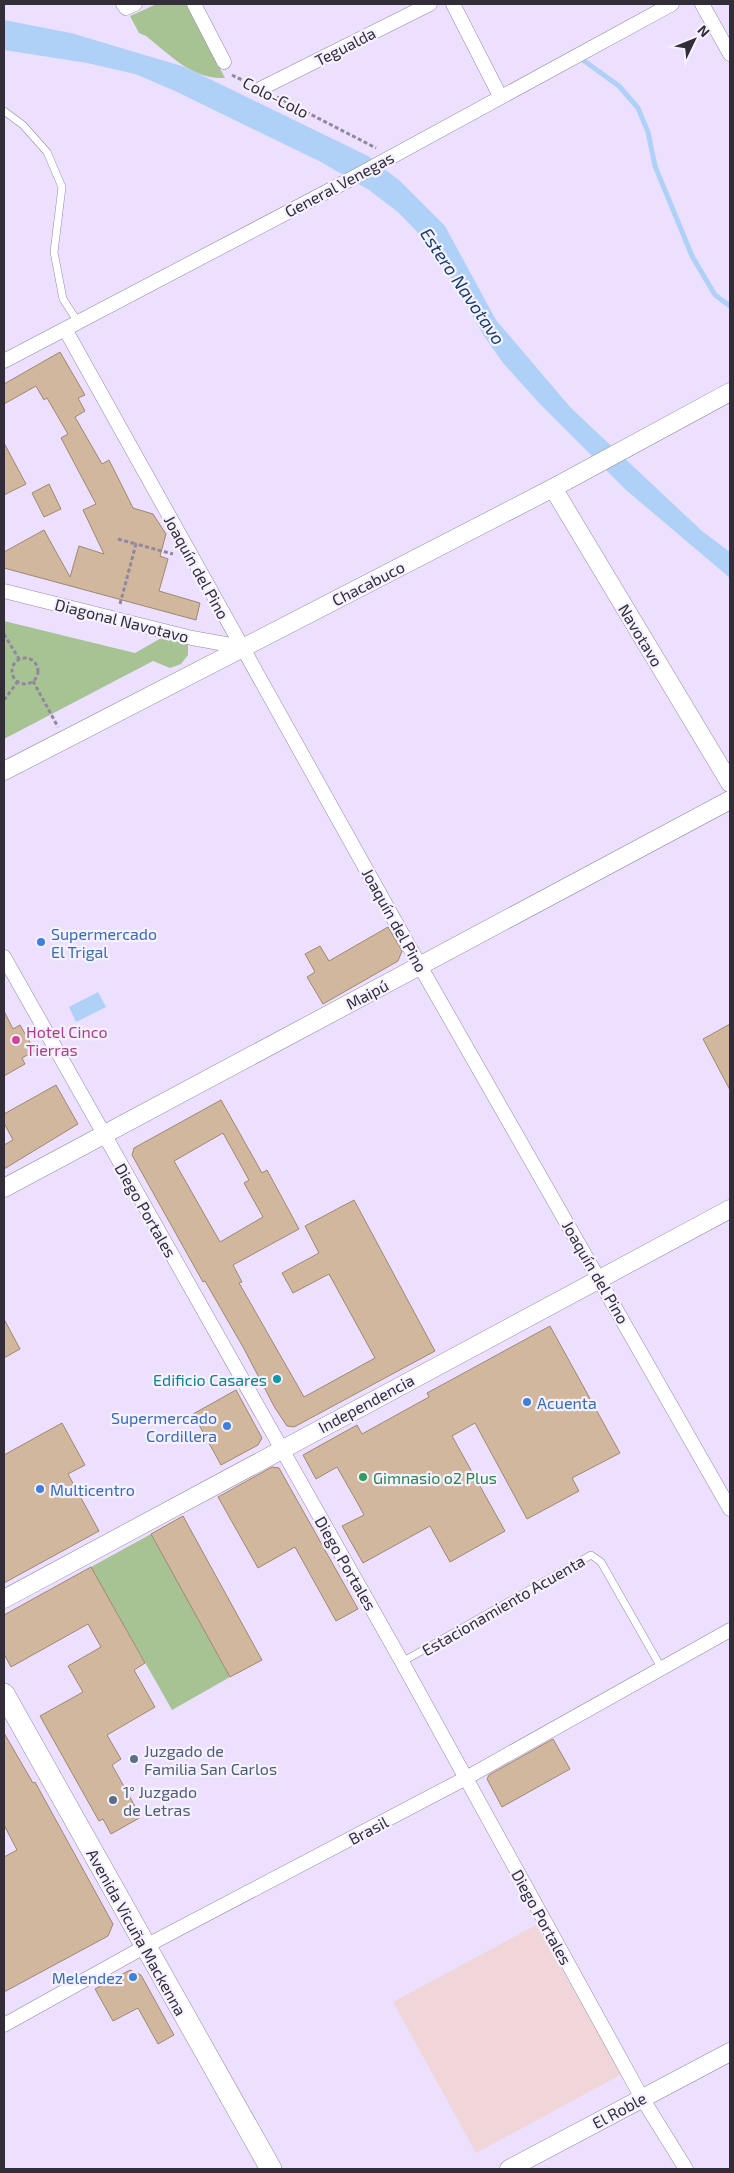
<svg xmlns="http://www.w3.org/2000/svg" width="734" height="2173" font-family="'Exo 2',sans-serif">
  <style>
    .industrial { fill: #f0d5d9 }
    .green { fill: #a8c393 }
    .water { fill: #b0d1f7 }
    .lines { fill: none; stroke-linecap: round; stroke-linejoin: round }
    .stream { stroke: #b0d1f7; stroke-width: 5 }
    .building { fill: #d0b79e; stroke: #9f8870; fill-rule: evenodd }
    .service-casing { stroke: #9488a5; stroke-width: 8 }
    .minor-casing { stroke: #9488a5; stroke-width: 15 }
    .tertiary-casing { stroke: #9488a5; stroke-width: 19 }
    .primary-casing { stroke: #9488a5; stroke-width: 22 }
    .path { stroke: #91889d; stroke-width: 3; stroke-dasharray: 4 2.5; stroke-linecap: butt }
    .service { stroke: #fff; stroke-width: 7 }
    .minor { stroke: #fff; stroke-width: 14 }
    .tertiary { stroke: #fff; stroke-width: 18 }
    .primary { stroke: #fff; stroke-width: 21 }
    .shop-dot { fill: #3f7fe0; stroke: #f6f1fe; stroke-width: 2 }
    .hotel-dot { fill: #d1479c; stroke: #f6f1fe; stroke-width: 2 }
    .culture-dot { fill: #0f9aa8; stroke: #f6f1fe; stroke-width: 2 }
    .leisure-dot { fill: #2e9e5b; stroke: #f6f1fe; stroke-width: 2 }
    .service-dot { fill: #5c6f8a; stroke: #f6f1fe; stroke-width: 2 }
    .labels { text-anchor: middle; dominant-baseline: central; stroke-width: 4.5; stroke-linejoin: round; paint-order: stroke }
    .street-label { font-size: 16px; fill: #332d39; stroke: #f6f1fe }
    .shop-label { font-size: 16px; fill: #366cbe; stroke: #f6f1fe; text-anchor: start }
    .hotel-label { font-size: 16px; fill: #b23c85; stroke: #f6f1fe; text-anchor: start }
    .culture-label { font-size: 16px; fill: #0d838f; stroke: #f6f1fe; text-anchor: end }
    .leisure-label { font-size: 16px; fill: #27864d; stroke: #f6f1fe; text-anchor: start }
    .service-label { font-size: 16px; fill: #4e5e75; stroke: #f6f1fe; text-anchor: start }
    .water-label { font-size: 18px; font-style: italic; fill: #133e69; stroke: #f6f1fe }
  </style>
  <rect width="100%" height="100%" fill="#ede0ff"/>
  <!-- industrial -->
  <polygon class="industrial" points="536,1925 622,2074 476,2153 393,2002"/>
  <!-- green -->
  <g class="green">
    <path d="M157 4H186L225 78C193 80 170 55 146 36L139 33 130 16Z"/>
    <polygon points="4,621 135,653 163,637 188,643 188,655 181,664 170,668 153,661 4,739"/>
    <polygon points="151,1534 230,1677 172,1710 91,1567"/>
  </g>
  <!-- water -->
  <g class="water">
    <polygon points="4,20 71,33 185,67 368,156 400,181 445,226 496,320 571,408 702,531 730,552 730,578 626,490 540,404 503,363 484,336 447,271 426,241 399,213 369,190 321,162 175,91 135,74 87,63 4,50"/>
    <polygon points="98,992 106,1007 76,1022 69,1007"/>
  </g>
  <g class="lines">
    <!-- stream -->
    <polyline class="stream" points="583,60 619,86 638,108 648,132 655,166 692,256 715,295 730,306"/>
  </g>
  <!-- building -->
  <g class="building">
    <polygon points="60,352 85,395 78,398 85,411 75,417 102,464 109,460 133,508 153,514 166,534 160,556 168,559 159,591 200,603 196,620 4,568 4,552 44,530 70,577 79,546 104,554 83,510 96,504 61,438 68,434 47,398 44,400 36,386 4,404 4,384"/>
    <polygon points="4,443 26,484 4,495"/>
    <polygon points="49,484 61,509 44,517 32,493"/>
    <polygon points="388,927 402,951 398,961 323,1004 307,977 315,972 305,954 320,946 329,961"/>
    <polygon points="4,1011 13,1029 20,1025 35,1051 22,1058 25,1064 4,1076"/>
    <polygon points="730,1024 730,1090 703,1039"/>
    <polygon points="56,1085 78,1124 4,1169 4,1145 13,1140 4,1123 4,1114"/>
    <path d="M221 1100 262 1173 267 1170 299 1229 233 1265 242 1282 239 1283 304 1397 375 1358 329 1274 293 1293 282 1273 319 1253 305 1226 354 1200 435 1351 294 1427 287 1426 275 1408 243 1347 205 1281 203 1282 132 1155 134 1148ZM223 1133 249 1180 244 1183 263 1217 220 1242 174 1161Z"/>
    <polygon points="4,1319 20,1349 4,1358"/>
    <polygon points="550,1326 620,1453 572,1478 579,1491 527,1519 475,1423 452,1436 505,1531 450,1562 430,1526 363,1563 342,1526 364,1515 357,1502 337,1467 316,1479 303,1455 357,1425 362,1434 429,1397 427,1393 451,1380"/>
    <polygon points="236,1390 262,1438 258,1445 221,1465 193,1414"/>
    <polygon points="62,1423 85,1465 68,1474 99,1531 4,1583 4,1455"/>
    <polygon points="272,1467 279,1468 358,1609 336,1621 295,1547 258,1568 218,1497"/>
    <polygon points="183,1516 262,1660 230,1677 151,1534"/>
    <polygon points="91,1567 145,1663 134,1670 155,1707 107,1735 121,1759 112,1765 141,1817 111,1834 103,1819 99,1821 40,1716 83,1692 68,1666 101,1647 88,1624 11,1667 4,1654 4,1615"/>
    <polygon points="4,1733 33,1783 35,1782 113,1924 108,1936 4,1992 4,1857 17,1850 4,1825"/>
    <polygon points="553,1739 570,1769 502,1807 487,1779 489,1775"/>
    <polygon points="130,1970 141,1975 174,2035 158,2044 138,2008 113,2021 95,1989"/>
  </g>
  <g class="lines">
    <!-- service casing -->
    <g class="service-casing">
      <g id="service">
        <polyline points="4,111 23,125 47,152 62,187 54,252 63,299 78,322"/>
        <polyline points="402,1662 591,1555 601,1562 662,1669"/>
      </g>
    </g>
    <!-- minor casing -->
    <g class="minor-casing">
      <g id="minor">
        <polyline points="123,4 126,8 135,4"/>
        <polyline points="194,4 224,62"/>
        <polyline points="453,4 500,96"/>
        <polyline points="702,4 730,54"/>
        <polyline points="260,89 430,4"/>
        <polyline points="65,329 420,966 730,1509"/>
        <polyline points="4,361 349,180 672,4"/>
        <polyline points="4,591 192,638 242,647"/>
        <polyline points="4,957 402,1662 642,2098 686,2169"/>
        <polyline points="4,2025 144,1947 466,1778 730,1630"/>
      </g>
    </g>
    <!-- tertiary casing -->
    <g class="tertiary-casing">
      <g id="tertiary">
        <polyline points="553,488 730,783"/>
        <polyline points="4,771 553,488 730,392"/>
        <polyline points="4,1188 730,800"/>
        <polyline points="4,1599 730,1209"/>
        <polyline points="509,2169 730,2052"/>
      </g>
    </g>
    <!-- primary casing -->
    <g class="primary-casing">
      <polyline id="primary" points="4,1694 271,2169"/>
    </g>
    <!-- path -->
    <g class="path">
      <polyline points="232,75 246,82"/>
      <polyline points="277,97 376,148"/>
      <polyline points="118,539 136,544"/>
      <polyline points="120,604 136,544 173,554"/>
      <polyline points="4,634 19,659"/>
      <circle cx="25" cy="671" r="13"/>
      <polyline points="33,681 58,727"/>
      <polyline points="4,700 18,681"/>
    </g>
    <!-- service -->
    <use href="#service" class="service"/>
    <!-- minor -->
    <use href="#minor" class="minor"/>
    <!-- tertiary -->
    <use href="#tertiary" class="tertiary"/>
    <!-- primary -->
    <use href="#primary" class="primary"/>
  </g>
  <!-- markers -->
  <g class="shop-dot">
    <circle cx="41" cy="942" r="5"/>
    <circle cx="527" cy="1402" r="5"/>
    <circle cx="227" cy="1426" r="5"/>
    <circle cx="40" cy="1489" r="5"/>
    <circle cx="133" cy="1977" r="5"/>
  </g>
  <circle class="hotel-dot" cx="16" cy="1040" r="5"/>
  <circle class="culture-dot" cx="277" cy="1379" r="5"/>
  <circle class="leisure-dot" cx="363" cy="1477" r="5"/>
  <g class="service-dot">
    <circle cx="134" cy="1759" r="5"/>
    <circle cx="113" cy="1800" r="5"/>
  </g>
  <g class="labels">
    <!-- street labels -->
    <g class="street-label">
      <text transform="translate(345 46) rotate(-27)">Tegualda</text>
      <text transform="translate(276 97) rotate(27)">Colo-Colo</text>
      <text transform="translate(339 184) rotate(-28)">General Venegas</text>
      <text transform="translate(197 567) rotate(61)">Joaquín del Pino</text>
      <text transform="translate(368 583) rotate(-27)">Chacabuco</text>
      <text transform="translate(122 620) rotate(14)">Diagonal Navotavo</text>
      <text transform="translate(641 635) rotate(59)">Navotavo</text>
      <text transform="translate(395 920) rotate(61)">Joaquín del Pino</text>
      <text transform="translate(367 994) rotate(-28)">Maipú</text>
      <text transform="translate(146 1210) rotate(60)">Diego Portales</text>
      <text transform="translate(596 1272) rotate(60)">Joaquín del Pino</text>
      <text transform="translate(366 1403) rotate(-28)">Independencia</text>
      <text transform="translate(346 1563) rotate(60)">Diego Portales</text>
      <text transform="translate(503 1605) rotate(-30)">Estacionamiento Acuenta</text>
      <text transform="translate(368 1830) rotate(-28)">Brasil</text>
      <text transform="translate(542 1917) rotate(61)">Diego Portales</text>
      <text transform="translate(137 1932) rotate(61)">Avenida Vicuña Mackenna</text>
      <text transform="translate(619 2110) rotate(-28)">El Roble</text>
    </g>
    <!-- shop labels -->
    <g class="shop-label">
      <text x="51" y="933">Supermercado<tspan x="51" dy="18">El Trigal</tspan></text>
      <text x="537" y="1402">Acuenta</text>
      <text x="217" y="1417" text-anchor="end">Supermercado<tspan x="217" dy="18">Cordillera</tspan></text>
      <text x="50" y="1489">Multicentro</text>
      <text x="123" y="1977" text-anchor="end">Melendez</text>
    </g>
    <!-- hotel labels -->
    <g class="hotel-label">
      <text x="26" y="1031">Hotel Cinco<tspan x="26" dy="18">Tierras</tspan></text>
    </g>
    <!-- culture labels -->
    <g class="culture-label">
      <text x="267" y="1379">Edificio Casares</text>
    </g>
    <!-- leisure labels -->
    <g class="leisure-label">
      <text x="373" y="1477">Gimnasio o2 Plus</text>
    </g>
    <!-- service labels -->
    <g class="service-label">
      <text x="144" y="1750">Juzgado de<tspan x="144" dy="18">Familia San Carlos</tspan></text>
      <text x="123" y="1791">1° Juzgado<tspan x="123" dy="18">de Letras</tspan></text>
    </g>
    <!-- water labels -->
    <g class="water-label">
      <text transform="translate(463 286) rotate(56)">Estero Navotavo</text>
    </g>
  </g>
  <!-- border -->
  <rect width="734" height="2173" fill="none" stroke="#332d39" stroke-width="10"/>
  <!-- north arrow -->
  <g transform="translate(694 40) rotate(47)" stroke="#f6f1fe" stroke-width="4" paint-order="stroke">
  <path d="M0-4L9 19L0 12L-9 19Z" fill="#332d39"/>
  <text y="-8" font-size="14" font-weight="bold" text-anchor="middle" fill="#332d39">N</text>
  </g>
</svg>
